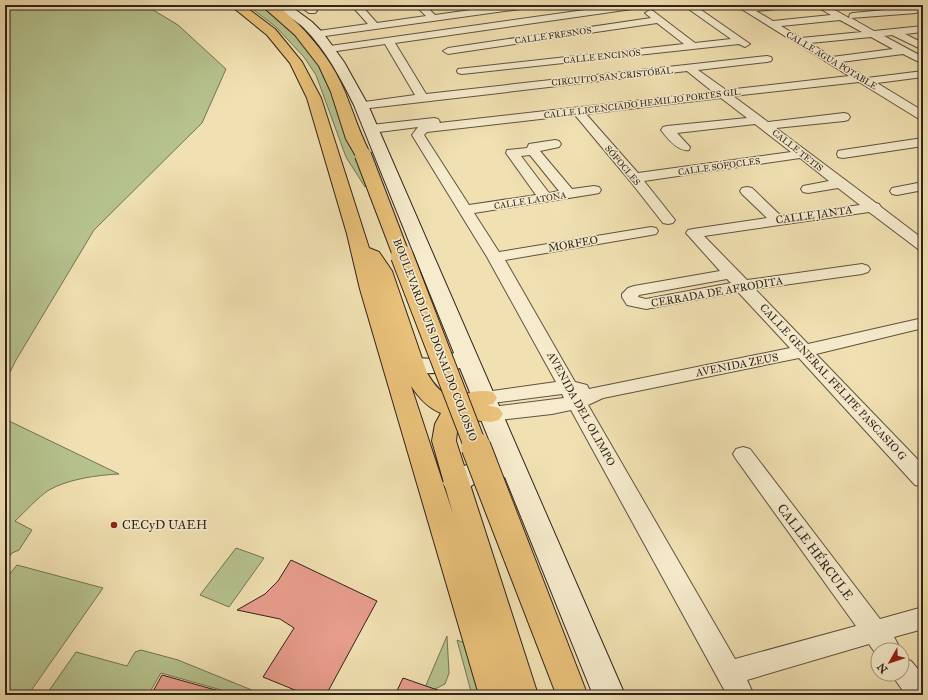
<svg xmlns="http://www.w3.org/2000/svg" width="928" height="700" font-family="'IM FELL Great Primer',serif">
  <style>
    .green { fill: #b6c38f; stroke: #737356 }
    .building { fill: #e89e8d; stroke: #30231d }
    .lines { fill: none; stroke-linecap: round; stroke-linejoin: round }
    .street-casing { stroke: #605242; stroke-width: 2 }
    .secondary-casing { stroke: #30231d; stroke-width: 2 }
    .primary-casing { stroke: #30231d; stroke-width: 2 }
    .street { fill: #f6eccd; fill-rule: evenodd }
    .secondary { fill: #f6eccd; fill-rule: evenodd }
    .primary { fill: #e8c079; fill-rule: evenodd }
    .primary-bridge-far2-casing { stroke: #30231d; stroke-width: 18; stroke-linecap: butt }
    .primary-bridge-far1-casing { stroke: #30231d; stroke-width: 24; stroke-linecap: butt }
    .primary-bridge-casing { stroke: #30231d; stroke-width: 31; stroke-linecap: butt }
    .primary-bridge-far2 { stroke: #e8c079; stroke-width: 16 }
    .primary-bridge-far1 { stroke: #e8c079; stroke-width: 22 }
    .primary-bridge { stroke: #e8c079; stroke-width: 29 }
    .poi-dot { fill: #8f2418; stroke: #f6eccd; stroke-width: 1.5 }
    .labels { text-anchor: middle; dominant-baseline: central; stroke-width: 3; stroke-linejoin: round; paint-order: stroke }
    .far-street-label { font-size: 9px; fill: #30231d; stroke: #f6eccd }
    .street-label { font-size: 11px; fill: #30231d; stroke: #f6eccd }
    .near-poi-label { font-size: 13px; fill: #30231d; stroke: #f6eccd; text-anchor: start }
    .near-street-label { font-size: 13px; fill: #30231d; stroke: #f6eccd }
  </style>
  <rect width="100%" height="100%" fill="#f1e1b2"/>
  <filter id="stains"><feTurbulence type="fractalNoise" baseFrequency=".005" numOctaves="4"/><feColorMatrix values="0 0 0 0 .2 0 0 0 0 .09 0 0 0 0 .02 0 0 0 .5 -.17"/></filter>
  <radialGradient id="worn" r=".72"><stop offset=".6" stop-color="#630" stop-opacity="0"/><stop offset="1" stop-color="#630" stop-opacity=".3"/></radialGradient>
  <!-- green -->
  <g class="green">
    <polygon points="5,5 145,5 178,25 226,69 202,123 94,230 16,360 5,382"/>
    <polygon points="247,5 260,5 267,9 304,41 325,74 367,186 365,187 346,157 316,75 304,57 275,26"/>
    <path d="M7 420 119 474C98 475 68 479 49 490 38 497 25 512 15 521L32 530 19 550 12 553 5 562V424Z"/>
    <polygon points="236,548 264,558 229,607 200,595"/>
    <polygon points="17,565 103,588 28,695 5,695 5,580"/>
    <polygon points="447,636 449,673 445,684 435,689 424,690"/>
    <polygon points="457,640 467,644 479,695 472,695"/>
    <polygon points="141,650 178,660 264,695 239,695 161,673 148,695 46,695 76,652 127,666 135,652"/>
  </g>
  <!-- building -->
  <g class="building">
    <polygon points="291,560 377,601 326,695 307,695 263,677 294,628 280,619 237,610 265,594 278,581"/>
    <polygon points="162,675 219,691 218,695 151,695"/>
    <polygon points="403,678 446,693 446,695 395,695"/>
  </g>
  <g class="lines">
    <!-- street casing -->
    <g class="street-casing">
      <g id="street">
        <polygon points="301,5 311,5 317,11 315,13 309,13 302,8"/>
        <polygon points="351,5 361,5 377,23 426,16 415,5 425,5 435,15 507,5 532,5 527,8 318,37 315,36 313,34 318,31 368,24"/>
        <path d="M620 5H644L639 8 395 43 426 94 767 56 771 57 772 59 771 61 767 62 698 70 726 90 849 76 735 5H792L787 8 756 11 773 21 831 15 814 5H826L849 18 850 14 853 13 916 7 921 10 916 13 851 18 874 31 923 26V32L905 34 923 43V50L892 35 884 36 923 57V64L903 54 841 62 867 78 923 71V77L877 83 923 111V120L919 119 859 82 733 96 768 122 844 113 848 114 850 117 848 120 844 121 776 128 876 203 879 204 881 207 923 239V251L918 249 869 212 704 236 747 280 862 264 868 266 870 269 868 272 862 274 755 289 808 344 923 318V328L816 354 923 465V487L915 485 799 358 603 398 588 405 735 659 856 626 736 459 733 454 736 449 743 447 750 449 880 619 923 607V629L894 637 901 650H878V657L869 644 747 680 754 695H727L571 410 552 414 491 421 484 419 481 414 484 409 491 407 564 398 562 394 485 404 478 403 475 398 478 393 485 392 556 382 487 257 412 135 418 127 371 133 367 132 365 129 367 126 371 125 434 118 438 119 440 122 439 123 713 92 687 71 361 109 357 107 355 105 357 103 415 95 385 44 330 52 325 49 330 46ZM840 20 862 32 801 38 781 26ZM871 37 893 49 832 57 810 43ZM721 98 747 118 667 126 663 127 661 130C667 138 678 152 689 150L690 147 677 133 755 124 791 152 638 173 586 114ZM575 115 630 181 663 223 668 224 673 223 675 220 644 181 800 158 829 181 803 186 801 189 803 192 808 193 838 188 860 205 781 216 752 188 747 187 742 188 740 191 742 194 767 218 693 229 688 230 686 233 720 271 634 286 628 288 622 294V297L627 305 646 309 738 292 790 348 589 389 587 385 575 382 505 260 651 235 656 234 658 231 656 228 651 227 499 252 474 213 594 194 599 193 601 190 599 187 594 186 572 189 540 151 559 147 561 144 559 141 555 140 529 144 527 148 507 150 506 153 536 195 469 205 424 135 427 132ZM530 155 559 191 549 193 521 156ZM727 279 731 283 646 299 638 297 639 295Z"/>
        <polygon points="683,5 694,5 750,44 745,47 739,44 462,74 458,73 457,71 458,69 684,44 657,23 448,54 443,51 448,48 651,18 645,13 650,10 653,11 695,43 731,39"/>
        <polygon points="923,138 923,146 843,158 838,157 837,154 838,151 843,150"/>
        <polygon points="923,182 923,190 897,195 892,194 890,191 892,188"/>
        <polygon points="902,657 911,661 923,675 923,695 906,695 891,674 902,674"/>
      </g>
    </g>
    <!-- secondary casing -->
    <g class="secondary-casing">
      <path id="secondary" d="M275 5H289L312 22 323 33 344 62 368 105 625 695H593L505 477C497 480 489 478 482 480 467 486 465 496 447 490L443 483C452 466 479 460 497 459L460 368C442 374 424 375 405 370L402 365 405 360 413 358 437 359 454 353 354 105C340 77 326 50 304 28 296 20 281 13 275 5Z"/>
    </g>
    <!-- primary casing -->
    <g class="primary-casing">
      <g id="primary">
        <path d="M230 5H243L275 29 302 62 321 98 369 248 379 252 392 271 427 373C434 385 441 393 453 399 466 393 479 389 493 392L497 398 493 404 487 405 499 408 503 414 499 420 491 422 462 419 457 432 456 441 538 695H479L360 289 347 234 307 98 290 63 267 35ZM411 386C419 398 428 408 441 413L435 424 432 441 453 514Z"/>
        <path d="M261 5C265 5 270 4 274 5 282 7 292 19 298 24 317 43 335 67 345 92 354 114 360 135 371 155L369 158 363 160 357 158 346 139 331 92 319 66 295 35Z"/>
      </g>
    </g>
    <!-- street -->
    <use href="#street" class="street"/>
    <!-- secondary -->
    <use href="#secondary" class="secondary"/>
    <!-- primary -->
    <use href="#primary" class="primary"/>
    <!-- primary-bridge-far2 casing -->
    <g class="primary-bridge-far2-casing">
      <polyline id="primary-bridge-far2" points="363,155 402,257"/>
    </g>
    <!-- primary-bridge-far1 casing -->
    <g class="primary-bridge-far1-casing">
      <polyline id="primary-bridge-far1" points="402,256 476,448"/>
    </g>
    <!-- primary-bridge casing -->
    <g class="primary-bridge-casing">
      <polyline id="primary-bridge" points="476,447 572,695"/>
    </g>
    <!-- primary-bridge-far2 -->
    <use href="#primary-bridge-far2" class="primary-bridge-far2"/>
    <!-- primary-bridge-far1 -->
    <use href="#primary-bridge-far1" class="primary-bridge-far1"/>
    <!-- primary-bridge -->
    <use href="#primary-bridge" class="primary-bridge"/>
  </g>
  <!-- markers -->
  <circle class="poi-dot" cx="114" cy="525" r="4"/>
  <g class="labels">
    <!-- far-street labels -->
    <g class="far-street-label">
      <text transform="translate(553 35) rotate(-8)">CALLE FRESNOS</text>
      <text transform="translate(602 56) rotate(-6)">CALLE ENCINOS</text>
      <text transform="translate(832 60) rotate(31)">CALLE AGUA POTABLE</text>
      <text transform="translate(612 76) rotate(-6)">CIRCUITO SAN CRISTÓBAL</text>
      <text transform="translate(642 103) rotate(-7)">CALLE LICENCIADO HEMILIO PORTES GIL</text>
      <text transform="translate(798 150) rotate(38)">CALLE TETIS</text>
      <text transform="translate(623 165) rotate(50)">SÓFOCLES</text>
      <text transform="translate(719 166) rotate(-8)">CALLE SÓFOCLES</text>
      <text transform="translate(530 200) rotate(-9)">CALLE LATONA</text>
    </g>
    <!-- street labels -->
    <g class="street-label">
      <text transform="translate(814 215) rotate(-8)">CALLE JANTA</text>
      <text transform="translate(573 244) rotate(-10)">MORFEO</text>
      <text transform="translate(717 292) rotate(-10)">CERRADA DE AFRODITA</text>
      <text transform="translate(435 340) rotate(69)">BOULEVARD LUIS DONALDO COLOSIO</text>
      <text transform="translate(737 365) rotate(-11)">AVENIDA ZEUS</text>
      <text transform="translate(833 382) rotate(47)">CALLE GENERAL FELIPE PASCASIO G</text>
      <text transform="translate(581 409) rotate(61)">AVENIDA DEL OLIMPO</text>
    </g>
    <!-- near-poi labels -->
    <g class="near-poi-label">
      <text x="122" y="525">CECyD UAEH</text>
    </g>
    <!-- near-street labels -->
    <g class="near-street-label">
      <text transform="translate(815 552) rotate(53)">CALLE HÉRCULE</text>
    </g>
  </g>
  <!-- margin -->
  <rect width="928" height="700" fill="none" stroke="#f1e1b2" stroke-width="20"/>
  <rect x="6" y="6" width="916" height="688" fill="none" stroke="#30231d" stroke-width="2"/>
  <rect x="10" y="10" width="908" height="680" fill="none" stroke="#30231d"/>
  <!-- north arrow -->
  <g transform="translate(890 662) rotate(231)"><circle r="19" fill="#f6eccd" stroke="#a79c87"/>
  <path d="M0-3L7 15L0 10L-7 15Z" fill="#8f2418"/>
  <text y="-6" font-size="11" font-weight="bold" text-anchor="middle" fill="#30231d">N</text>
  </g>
  <rect width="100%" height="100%" filter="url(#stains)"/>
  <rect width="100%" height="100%" fill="url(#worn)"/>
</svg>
